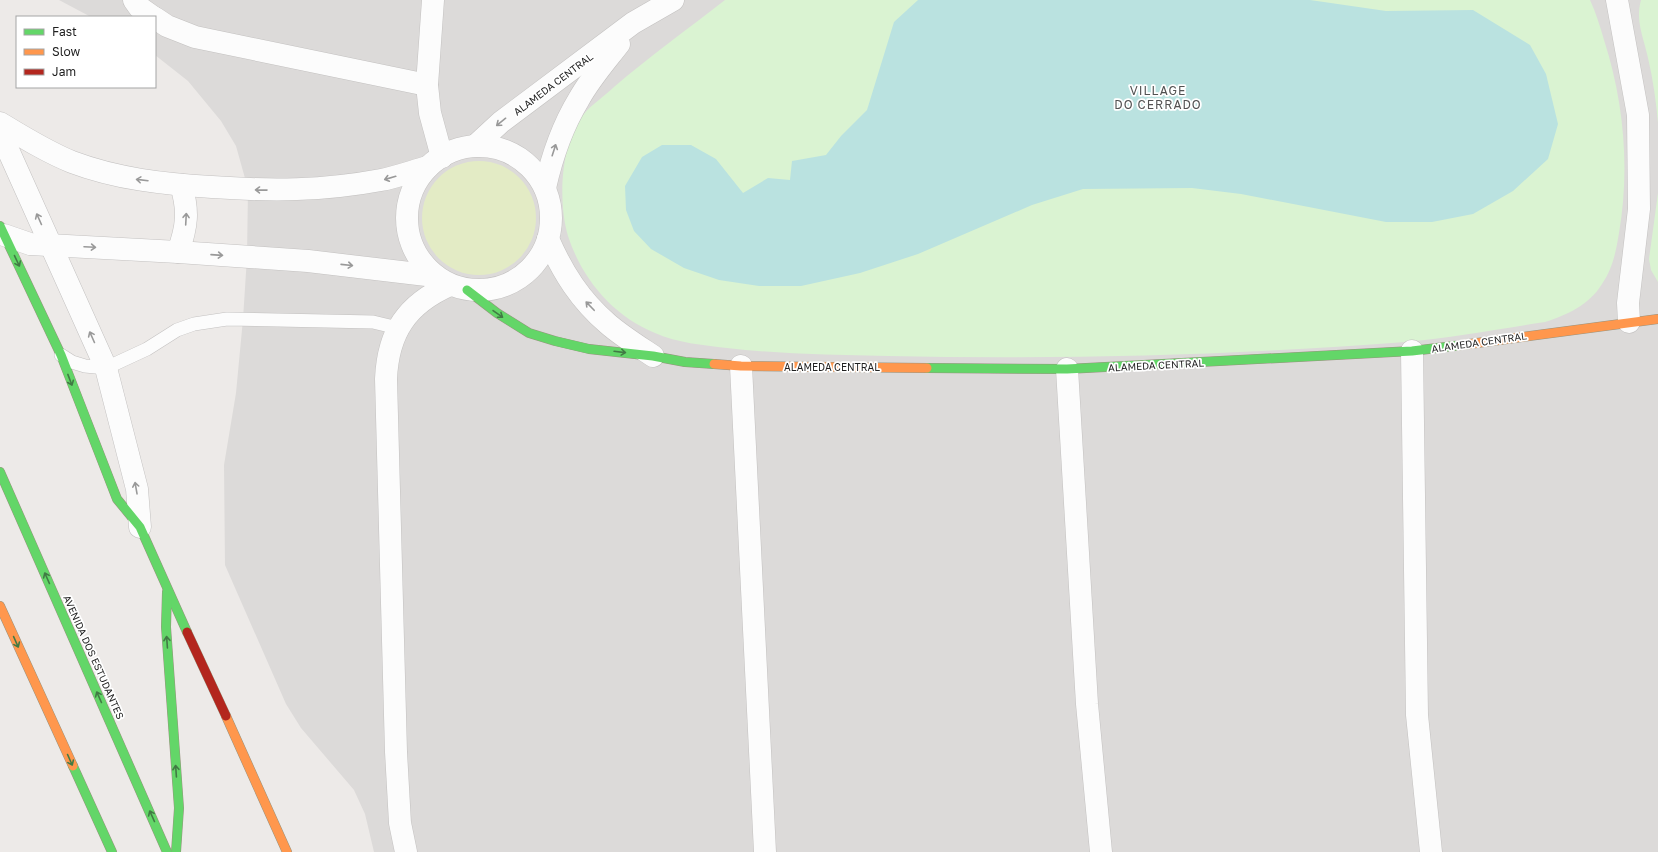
<svg xmlns="http://www.w3.org/2000/svg" width="1658" height="852" font-family="'Golos Text',sans-serif">
  <style>
    .residential { fill: #dcdad9 }
    .grass { fill: #e3ebc5 }
    .park { fill: #daf3d2 }
    .water { fill: #bae2e0 }
    .lines { fill: none; stroke-linecap: round; stroke-linejoin: round }
    .lane-casing { stroke: #c3c1c0; stroke-width: 14 }
    .street-casing { stroke: #c3c1c0; stroke-width: 23 }
    .fast-casing { stroke: #98937e; stroke-width: 10 }
    .slow-casing { stroke: #98937e; stroke-width: 10 }
    .jam-casing { stroke: #98937e; stroke-width: 10 }
    .lane { stroke: #fcfcfc; stroke-width: 13 }
    .street { stroke: #fcfcfc; stroke-width: 22 }
    .fast { stroke: #63d668; stroke-width: 9 }
    .slow { stroke: #ff974d; stroke-width: 9 }
    .jam { stroke: #b3261e; stroke-width: 9 }
    .oneway { stroke: #999 }
    .oneway2 { stroke: #417a44 }
    .labels { text-anchor: middle; dominant-baseline: central; stroke-width: 3.5; stroke-linejoin: round; paint-order: stroke }
    .street-label { font-size: 10px; fill: #1f1f1f; stroke: #fff }
    .quarter-label { font-size: 12px; letter-spacing: 1px; fill: #525252; stroke: #fff }
  </style>
  <rect width="100%" height="100%" fill="#edeae8"/>
  <!-- residential -->
  <polygon class="residential" points="59,0 1658,0 1658,852 374,852 365,814 354,790 301,728 286,704 225,565 224,465 236,393 243,319 247,257 248,189 236,146 221,121 188,81 155,55 155,17 91,17"/>
  <!-- grass -->
  <circle class="grass" cx="479" cy="218" r="57"/>
  <!-- park -->
  <g class="park">
    <path d="M725 0H1590C1596 13 1600 26 1604 40 1624 102 1630 169 1619 233 1616 251 1613 268 1602 284 1589 305 1567 315 1545 322 1499 329 1452 338 1405 342 1233 355 1061 360 888 356 835 355 780 354 727 348 702 345 678 343 655 333 613 316 582 279 568 236 558 203 560 142 584 114 592 104 605 96 614 87 650 56 688 29 725 0Z"/>
    <path d="M1641 0H1658V123C1656 101 1653 79 1648 58 1644 38 1635 21 1641 0Z"/>
    <polygon points="1658,193 1658,282 1651,270 1649,259"/>
  </g>
  <!-- water -->
  <polygon class="water" points="918,0 1310,0 1386,11 1473,10 1530,45 1546,74 1558,124 1548,159 1513,191 1473,214 1432,222 1386,222 1241,194 1192,188 1083,189 1032,205 918,254 860,273 801,286 759,286 719,280 684,268 651,249 634,231 626,210 625,186 642,157 662,145 691,145 716,159 743,193 768,178 790,180 792,161 826,155 841,136 867,110 894,22"/>
  <g class="lines">
    <!-- lane casing -->
    <g class="lane-casing">
      <polyline id="lane" points="61,355 72,362 85,366 106,368 147,349 177,330 194,324 227,319 373,322 398,328"/>
    </g>
    <!-- street casing -->
    <g class="street-casing">
      <g id="street">
        <polyline points="134,0 139,7 153,17"/>
        <polyline points="433,0 427,85 430,113 442,157"/>
        <polyline points="1617,0 1638,115 1639,209 1628,303 1629,322"/>
        <polyline points="155,18 167,26 195,37 427,85"/>
        <path d="M0 123C23 137 47 152 72 162 117 179 164 184 212 187 271 191 322 191 381 180 397 177 413 171 428 167"/>
        <polyline points="0,132 106,368 137,489 140,527"/>
        <circle cx="479" cy="218" r="72"/>
        <polyline points="475,146 501,122 633,23 673,0"/>
        <path d="M545 188C552 156 562 127 579 99 590 79 605 62 619 44"/>
        <polyline points="4,235 30,244 178,252 308,261 435,276"/>
        <path d="M548 239C563 273 580 300 608 324 622 336 638 346 653 356"/>
        <path d="M178 252C187 227 189 211 181 185"/>
        <polyline points="1412,351 1417,715 1431,852"/>
        <polyline points="741,366 765,852"/>
        <polyline points="1067,369 1087,704 1101,852"/>
        <path d="M406 852 400 823 396 752 386 379C388 332 407 304 450 285"/>
      </g>
    </g>
    <!-- fast casing -->
    <g class="fast-casing">
      <g id="fast">
        <polyline points="0,226 61,355 117,499 140,527 187,632"/>
        <polyline points="467,290 497,313 529,333 555,341 589,349 653,356 685,362 714,364"/>
        <polyline points="927,368 1067,369 1412,351 1462,345"/>
        <polyline points="0,472 167,852"/>
        <polyline points="167,592 166,627 179,808 176,852"/>
        <polyline points="73,766 112,852"/>
      </g>
    </g>
    <!-- slow casing -->
    <g class="slow-casing">
      <g id="slow">
        <polyline points="1462,345 1658,319"/>
        <polyline points="714,364 741,366 927,368"/>
        <polyline points="0,606 73,766"/>
        <polyline points="226,716 287,852"/>
      </g>
    </g>
    <!-- jam casing -->
    <g class="jam-casing">
      <polyline id="jam" points="187,632 226,716"/>
    </g>
    <!-- lane -->
    <use href="#lane" class="lane"/>
    <!-- street -->
    <use href="#street" class="street"/>
    <!-- fast -->
    <use href="#fast" class="fast"/>
    <!-- slow -->
    <use href="#slow" class="slow"/>
    <!-- jam -->
    <use href="#jam" class="jam"/>
  </g>
  <!-- one-way arrows -->
  <defs><path id="oneway-shaft" d="M-6 0H5M1.5-3L5.5 0L1.5 3" fill="none" stroke-width="1.6" stroke-linecap="round" stroke-linejoin="round"/></defs>
  <g class="oneway">
    <use href="#oneway-shaft" transform="translate(501 122) rotate(141)"/>
    <use href="#oneway-shaft" transform="translate(554 150) rotate(-72)"/>
    <use href="#oneway-shaft" transform="translate(390 178) rotate(164)"/>
    <use href="#oneway-shaft" transform="translate(142 180) rotate(-173)"/>
    <use href="#oneway-shaft" transform="translate(261 190) rotate(-179)"/>
    <use href="#oneway-shaft" transform="translate(39 219) rotate(-114)"/>
    <use href="#oneway-shaft" transform="translate(186 219) rotate(-87)"/>
    <use href="#oneway-shaft" transform="translate(90 247) rotate(3)"/>
    <use href="#oneway-shaft" transform="translate(217 255) rotate(4)"/>
    <use href="#oneway-shaft" transform="translate(347 265) rotate(6)"/>
    <use href="#oneway-shaft" transform="translate(590 306) rotate(-134)"/>
    <use href="#oneway-shaft" transform="translate(92 337) rotate(-114)"/>
    <use href="#oneway-shaft" transform="translate(136 488) rotate(-100)"/>
  </g>
  <g class="oneway2">
    <use href="#oneway-shaft" transform="translate(17 261) rotate(65)"/>
    <use href="#oneway-shaft" transform="translate(498 314) rotate(35)"/>
    <use href="#oneway-shaft" transform="translate(620 352) rotate(7)"/>
    <use href="#oneway-shaft" transform="translate(70 380) rotate(69)"/>
    <use href="#oneway-shaft" transform="translate(47 578) rotate(-114)"/>
    <use href="#oneway-shaft" transform="translate(16 642) rotate(66)"/>
    <use href="#oneway-shaft" transform="translate(167 642) rotate(-94)"/>
    <use href="#oneway-shaft" transform="translate(99 697) rotate(-114)"/>
    <use href="#oneway-shaft" transform="translate(70 760) rotate(66)"/>
    <use href="#oneway-shaft" transform="translate(176 771) rotate(-94)"/>
    <use href="#oneway-shaft" transform="translate(152 816) rotate(-114)"/>
  </g>
  <g class="labels">
    <!-- street labels -->
    <g class="street-label">
      <text transform="translate(553 84) rotate(-37)">ALAMEDA CENTRAL</text>
      <text transform="translate(1479 342) rotate(-8)">ALAMEDA CENTRAL</text>
      <text transform="translate(1156 365) rotate(-3)">ALAMEDA CENTRAL</text>
      <text x="832" y="367">ALAMEDA CENTRAL</text>
      <text transform="translate(94 657) rotate(66)">AVENIDA DOS ESTUDANTES</text>
    </g>
    <!-- quarter labels -->
    <g class="quarter-label">
      <text x="1158" y="90">VILLAGE<tspan x="1158" dy="14">DO CERRADO</tspan></text>
    </g>
  </g>
  <!-- legend -->
  <rect x="16" y="16" width="140" height="72" fill="#ffffff" stroke="#a5a5a5"/>
  <rect x="24" y="29" width="20" height="6" fill="#63d668" stroke="#a5a5a5"/>
  <text x="52" y="36" font-size="12" fill="#1f1f1f">Fast</text>
  <rect x="24" y="49" width="20" height="6" fill="#ff974d" stroke="#a5a5a5"/>
  <text x="52" y="56" font-size="12" fill="#1f1f1f">Slow</text>
  <rect x="24" y="69" width="20" height="6" fill="#b3261e" stroke="#a5a5a5"/>
  <text x="52" y="76" font-size="12" fill="#1f1f1f">Jam</text>
</svg>
